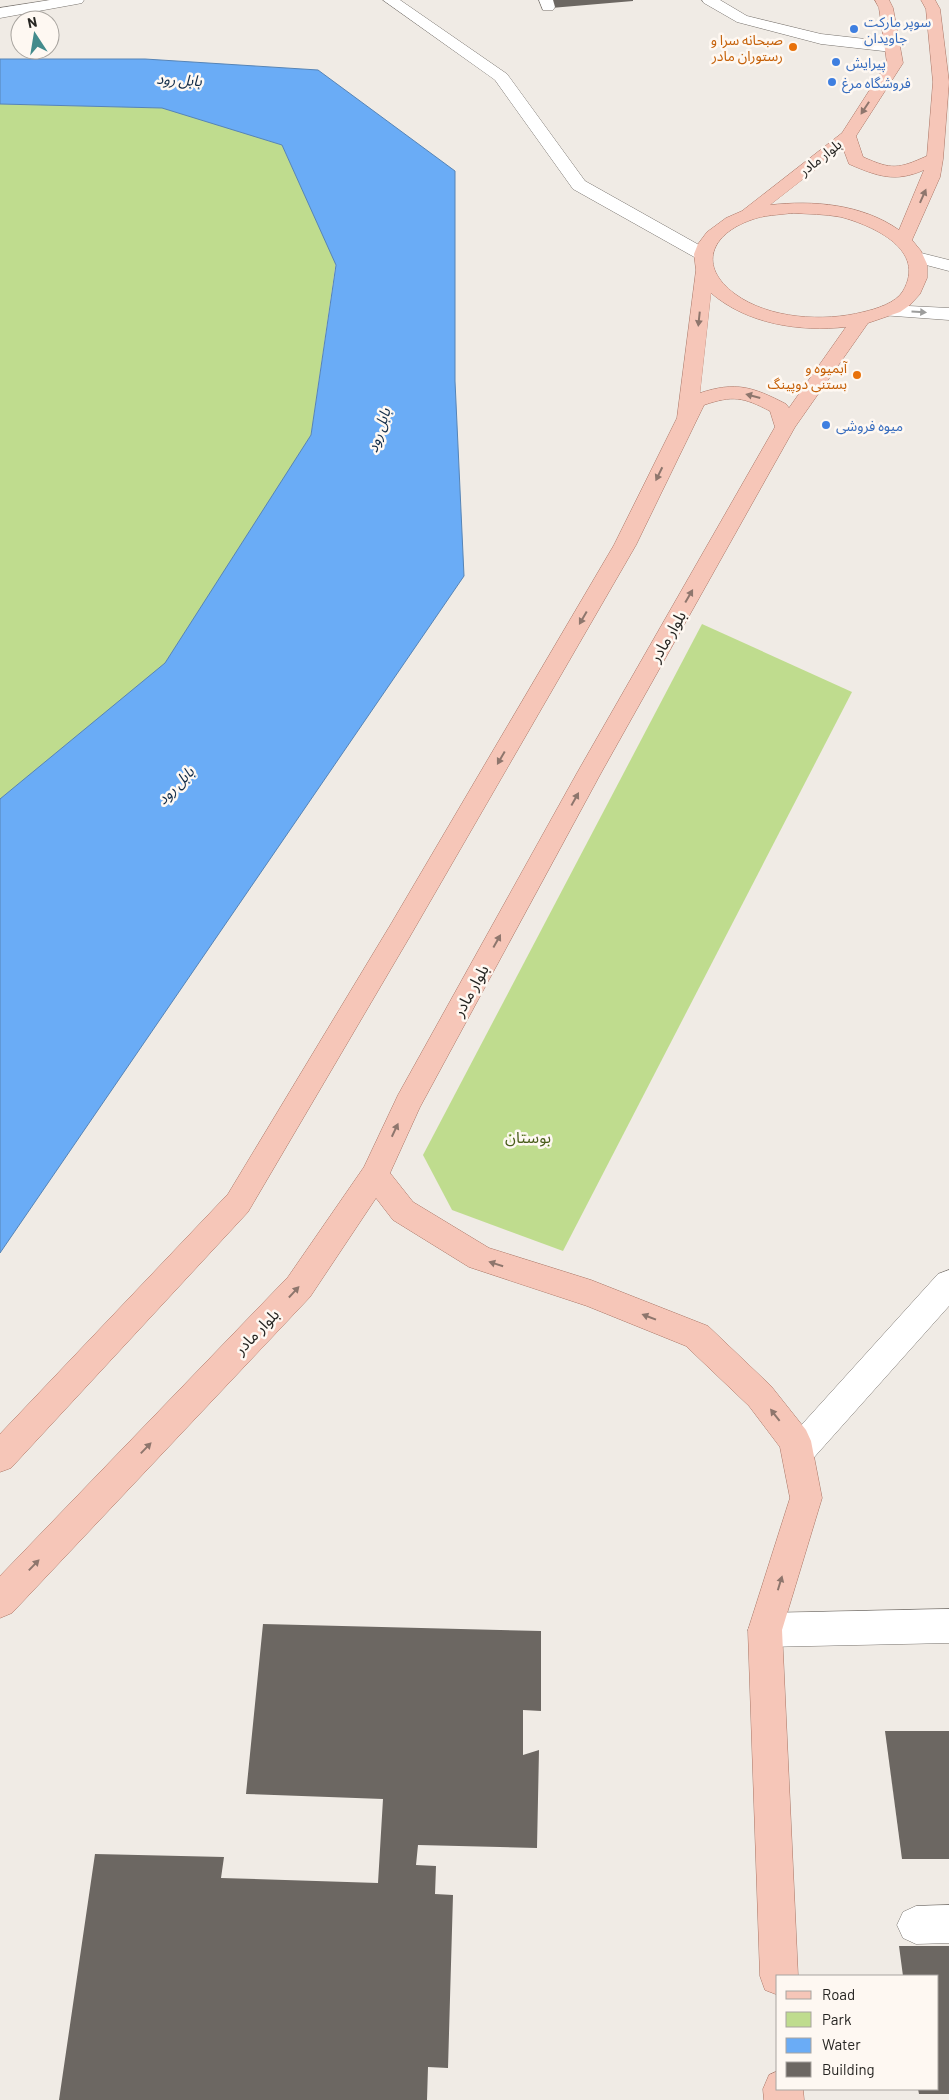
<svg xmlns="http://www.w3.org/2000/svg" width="949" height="2100" font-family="Barlow,'Noto Sans Arabic',sans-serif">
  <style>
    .green { fill: #bfdc8e }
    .water { fill: #6aacf6; stroke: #5684b6 }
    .building { fill: #6c6762 }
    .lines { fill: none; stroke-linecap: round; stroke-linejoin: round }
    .minor-casing { stroke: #78736e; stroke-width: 1 }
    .major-casing { stroke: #a97565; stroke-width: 1 }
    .minor { fill: #fff; fill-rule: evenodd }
    .major { fill: #f6c6b8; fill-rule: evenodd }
    .oneway { fill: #8e766d }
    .oneway2 { fill: #9d9d9c }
    .shop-dot { fill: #3f7fe0; stroke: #fef8f2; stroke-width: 2 }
    .food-dot { fill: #e8710a; stroke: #fef8f2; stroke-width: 2 }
    .labels { text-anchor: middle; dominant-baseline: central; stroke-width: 5; stroke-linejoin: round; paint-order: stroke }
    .far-shop-label { font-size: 14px; fill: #366cbe; stroke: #fef8f2; text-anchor: start }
    .far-food-label { font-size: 14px; fill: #c56008; stroke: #fef8f2; text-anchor: end }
    .far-street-label { font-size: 14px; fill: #262522; stroke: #fef8f2 }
    .far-water-label { font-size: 15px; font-style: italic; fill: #112c49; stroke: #fef8f2 }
    .street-label { font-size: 16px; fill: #262522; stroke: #fef8f2 }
    .park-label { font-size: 16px; fill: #4b5f1d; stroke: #fef8f2 }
  </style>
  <rect width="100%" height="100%" fill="#f0ebe5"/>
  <!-- green -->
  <g class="green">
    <polygon points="0,104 175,108 282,145 336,261 311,435 221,587 40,837 0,873"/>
    <polygon points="702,624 852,692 563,1251 452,1210 423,1155"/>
  </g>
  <!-- water -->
  <polygon class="water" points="0,59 145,59 318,70 455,171 455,381 464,576 0,1253 0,799 165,663 311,435 336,265 282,145 162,108 0,104"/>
  <!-- building -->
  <g class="building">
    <polygon points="548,0 633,0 633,1 551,8"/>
    <polygon points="263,1624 541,1631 541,1711 523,1710 523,1755 539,1750 537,1848 418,1845 416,1865 436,1866 435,1894 453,1895 448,2068 428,2067 427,2100 59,2100 95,1854 224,1857 221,1878 378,1883 383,1799 246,1794"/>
    <polygon points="885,1731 949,1731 949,1859 902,1859"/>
    <polygon points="899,1946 949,1946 949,2094 919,2094 918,2089 938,2089 938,1976 903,1976"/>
  </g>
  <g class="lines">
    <!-- minor casing -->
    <g class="minor-casing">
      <g id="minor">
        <polygon points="50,0 84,0 82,3 77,4 0,18 0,8"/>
        <polygon points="383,0 400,0 507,74 585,181 708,250 711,254 708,258 702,259 696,258 573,189 495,80"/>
        <polygon points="539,0 553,0 555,7 553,10 543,10"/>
        <polygon points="702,0 720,0 747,16 821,34 892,42 897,44 900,47 897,50 892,52 821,44 737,22 704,3"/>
        <polygon points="917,252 949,260 949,271 911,261 908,257 911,253"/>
        <polygon points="888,305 949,308 949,320 881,315 879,311 881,307"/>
        <polygon points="949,1270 949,1306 809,1463 798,1467 787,1463 782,1452 787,1441 938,1274"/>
        <polygon points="949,1609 949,1643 765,1647 753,1642 748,1630 753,1618 765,1613"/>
        <polygon points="949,1905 949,1943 916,1944 903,1938 897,1925 903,1912 916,1906"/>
      </g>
    </g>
    <!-- major casing -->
    <g class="major-casing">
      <g id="major">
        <path d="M875 0H889L893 8 903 63 856 136 863 157C892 170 898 169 927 156L933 82 926 9 921 0H935L940 9 949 82 943 159 940 177 912 240 921 251 927 264V278L920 294 910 305 900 312 868 323 795 427 601 773 420 1107 390 1173 413 1202 489 1248 591 1280 708 1326 771 1386 806 1430 811 1441 822 1498 782 1630 798 1976H778V1995L765 1990 760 1976 748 1630 790 1498 780 1447 749 1406 686 1346 587 1306 469 1267 393 1220 376 1198 310 1297 12 1613 0 1618V1576L288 1277 364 1167 398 1095 577 773 775 427 770 411C743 397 733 395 704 405L636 545 409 938 248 1212 11 1468 0 1472V1434L228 1194 391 924 614 545 677 418 696 270 694 254 698 244 707 232 726 218 742 211 842 133 887 63 879 8ZM843 148 849 164C877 176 895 183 924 170L899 230C862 204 813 200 770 205ZM792 213C808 214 825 214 841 217 874 226 927 250 903 291 896 303 876 309 863 312 824 322 769 319 735 294 697 266 711 234 751 220 763 215 779 215 792 213ZM711 293C747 324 799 332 846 327L789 408 786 404C753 387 736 381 700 393Z"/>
        <polygon points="778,2071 778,2089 803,2089 804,2100 764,2100 763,2089 769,2075"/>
      </g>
    </g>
    <!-- minor -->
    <use href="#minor" class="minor"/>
    <!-- major -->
    <use href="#major" class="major"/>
  </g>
  <!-- one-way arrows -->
  <defs><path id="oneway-solid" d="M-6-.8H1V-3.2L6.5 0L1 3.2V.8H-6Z" transform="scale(1.25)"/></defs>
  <g class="oneway">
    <use href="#oneway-solid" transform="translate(865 108) rotate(123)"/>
    <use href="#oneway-solid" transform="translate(923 196) rotate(-66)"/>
    <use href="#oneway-solid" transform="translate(699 319) rotate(96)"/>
    <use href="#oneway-solid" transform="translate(753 396) rotate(-165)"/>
    <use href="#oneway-solid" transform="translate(659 474) rotate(116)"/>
    <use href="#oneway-solid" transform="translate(689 596) rotate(-60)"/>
    <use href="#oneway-solid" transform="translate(583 618) rotate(120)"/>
    <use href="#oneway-solid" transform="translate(501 758) rotate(120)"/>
    <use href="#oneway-solid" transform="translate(575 799) rotate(-61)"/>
    <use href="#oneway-solid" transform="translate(497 941) rotate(-61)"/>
    <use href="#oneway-solid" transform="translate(395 1130) rotate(-65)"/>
    <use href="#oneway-solid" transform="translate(496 1264) rotate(-162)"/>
    <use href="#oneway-solid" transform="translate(294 1292) rotate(-47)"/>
    <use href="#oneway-solid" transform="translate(649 1317) rotate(-159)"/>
    <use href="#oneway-solid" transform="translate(775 1415) rotate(-128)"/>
    <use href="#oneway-solid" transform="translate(146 1448) rotate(-46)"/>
    <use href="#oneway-solid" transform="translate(34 1565) rotate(-46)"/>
    <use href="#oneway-solid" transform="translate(780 1583) rotate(-73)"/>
  </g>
  <use class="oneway2" href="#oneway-solid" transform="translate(919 312) rotate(3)"/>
  <!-- markers -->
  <g class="shop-dot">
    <circle cx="854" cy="29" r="5"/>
    <circle cx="836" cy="62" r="5"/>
    <circle cx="832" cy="82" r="5"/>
    <circle cx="826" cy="425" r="5"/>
  </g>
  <g class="food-dot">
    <circle cx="793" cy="47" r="5"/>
    <circle cx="857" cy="375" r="5"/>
  </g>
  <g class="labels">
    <!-- far-shop labels -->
    <g class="far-shop-label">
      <text x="864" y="21">سوپر مارکت<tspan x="864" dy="16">جاویدان</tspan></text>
      <text x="846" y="62">پیرایش</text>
      <text x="842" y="82">فروشگاه مرغ</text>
      <text x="836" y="425">میوه فروشی</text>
    </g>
    <!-- far-food labels -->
    <g class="far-food-label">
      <text x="783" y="39">صبحانه سرا و<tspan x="783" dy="16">رستوران مادر</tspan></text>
      <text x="847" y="367">آبمیوه و<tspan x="847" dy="16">بستنی دوپینگ</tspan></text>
    </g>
    <!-- far-street labels -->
    <g class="far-street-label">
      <text transform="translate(820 157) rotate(-38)">بلوار مادر</text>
    </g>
    <!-- far-water labels -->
    <g class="far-water-label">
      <text transform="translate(179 79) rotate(3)">بابل رود</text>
      <text transform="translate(378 430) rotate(-72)">بابل رود</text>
      <text transform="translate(175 785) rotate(-46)">بابل رود</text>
    </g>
    <!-- street labels -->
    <g class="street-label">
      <text transform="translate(667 636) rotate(-60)">بلوار مادر</text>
      <text transform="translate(470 990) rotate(-61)">بلوار مادر</text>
      <text transform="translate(256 1331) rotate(-46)">بلوار مادر</text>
    </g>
    <!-- park labels -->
    <g class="park-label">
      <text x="528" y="1136">بوستان</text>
    </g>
  </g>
  <!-- legend -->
  <rect x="776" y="1975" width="162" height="115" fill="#fef8f2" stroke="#a8a49f"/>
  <rect x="786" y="1991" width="25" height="8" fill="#f6c6b8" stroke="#a8a49f"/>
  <text x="822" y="2000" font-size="15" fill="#262522">Road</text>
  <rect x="786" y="2012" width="25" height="15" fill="#bfdc8e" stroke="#a8a49f"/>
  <text x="822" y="2025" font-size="15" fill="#262522">Park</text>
  <rect x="786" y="2038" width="25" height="15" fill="#6aacf6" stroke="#a8a49f"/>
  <text x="822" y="2050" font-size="15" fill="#262522">Water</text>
  <rect x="786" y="2062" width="25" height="15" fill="#6c6762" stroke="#a8a49f"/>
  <text x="822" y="2075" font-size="15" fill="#262522">Building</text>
  <!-- north arrow -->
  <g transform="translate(35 35) rotate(348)"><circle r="24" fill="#fef8f2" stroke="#a8a49f"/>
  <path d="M0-4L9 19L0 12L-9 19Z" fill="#438b8c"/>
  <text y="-8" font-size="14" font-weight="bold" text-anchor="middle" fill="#262522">N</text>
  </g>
</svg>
